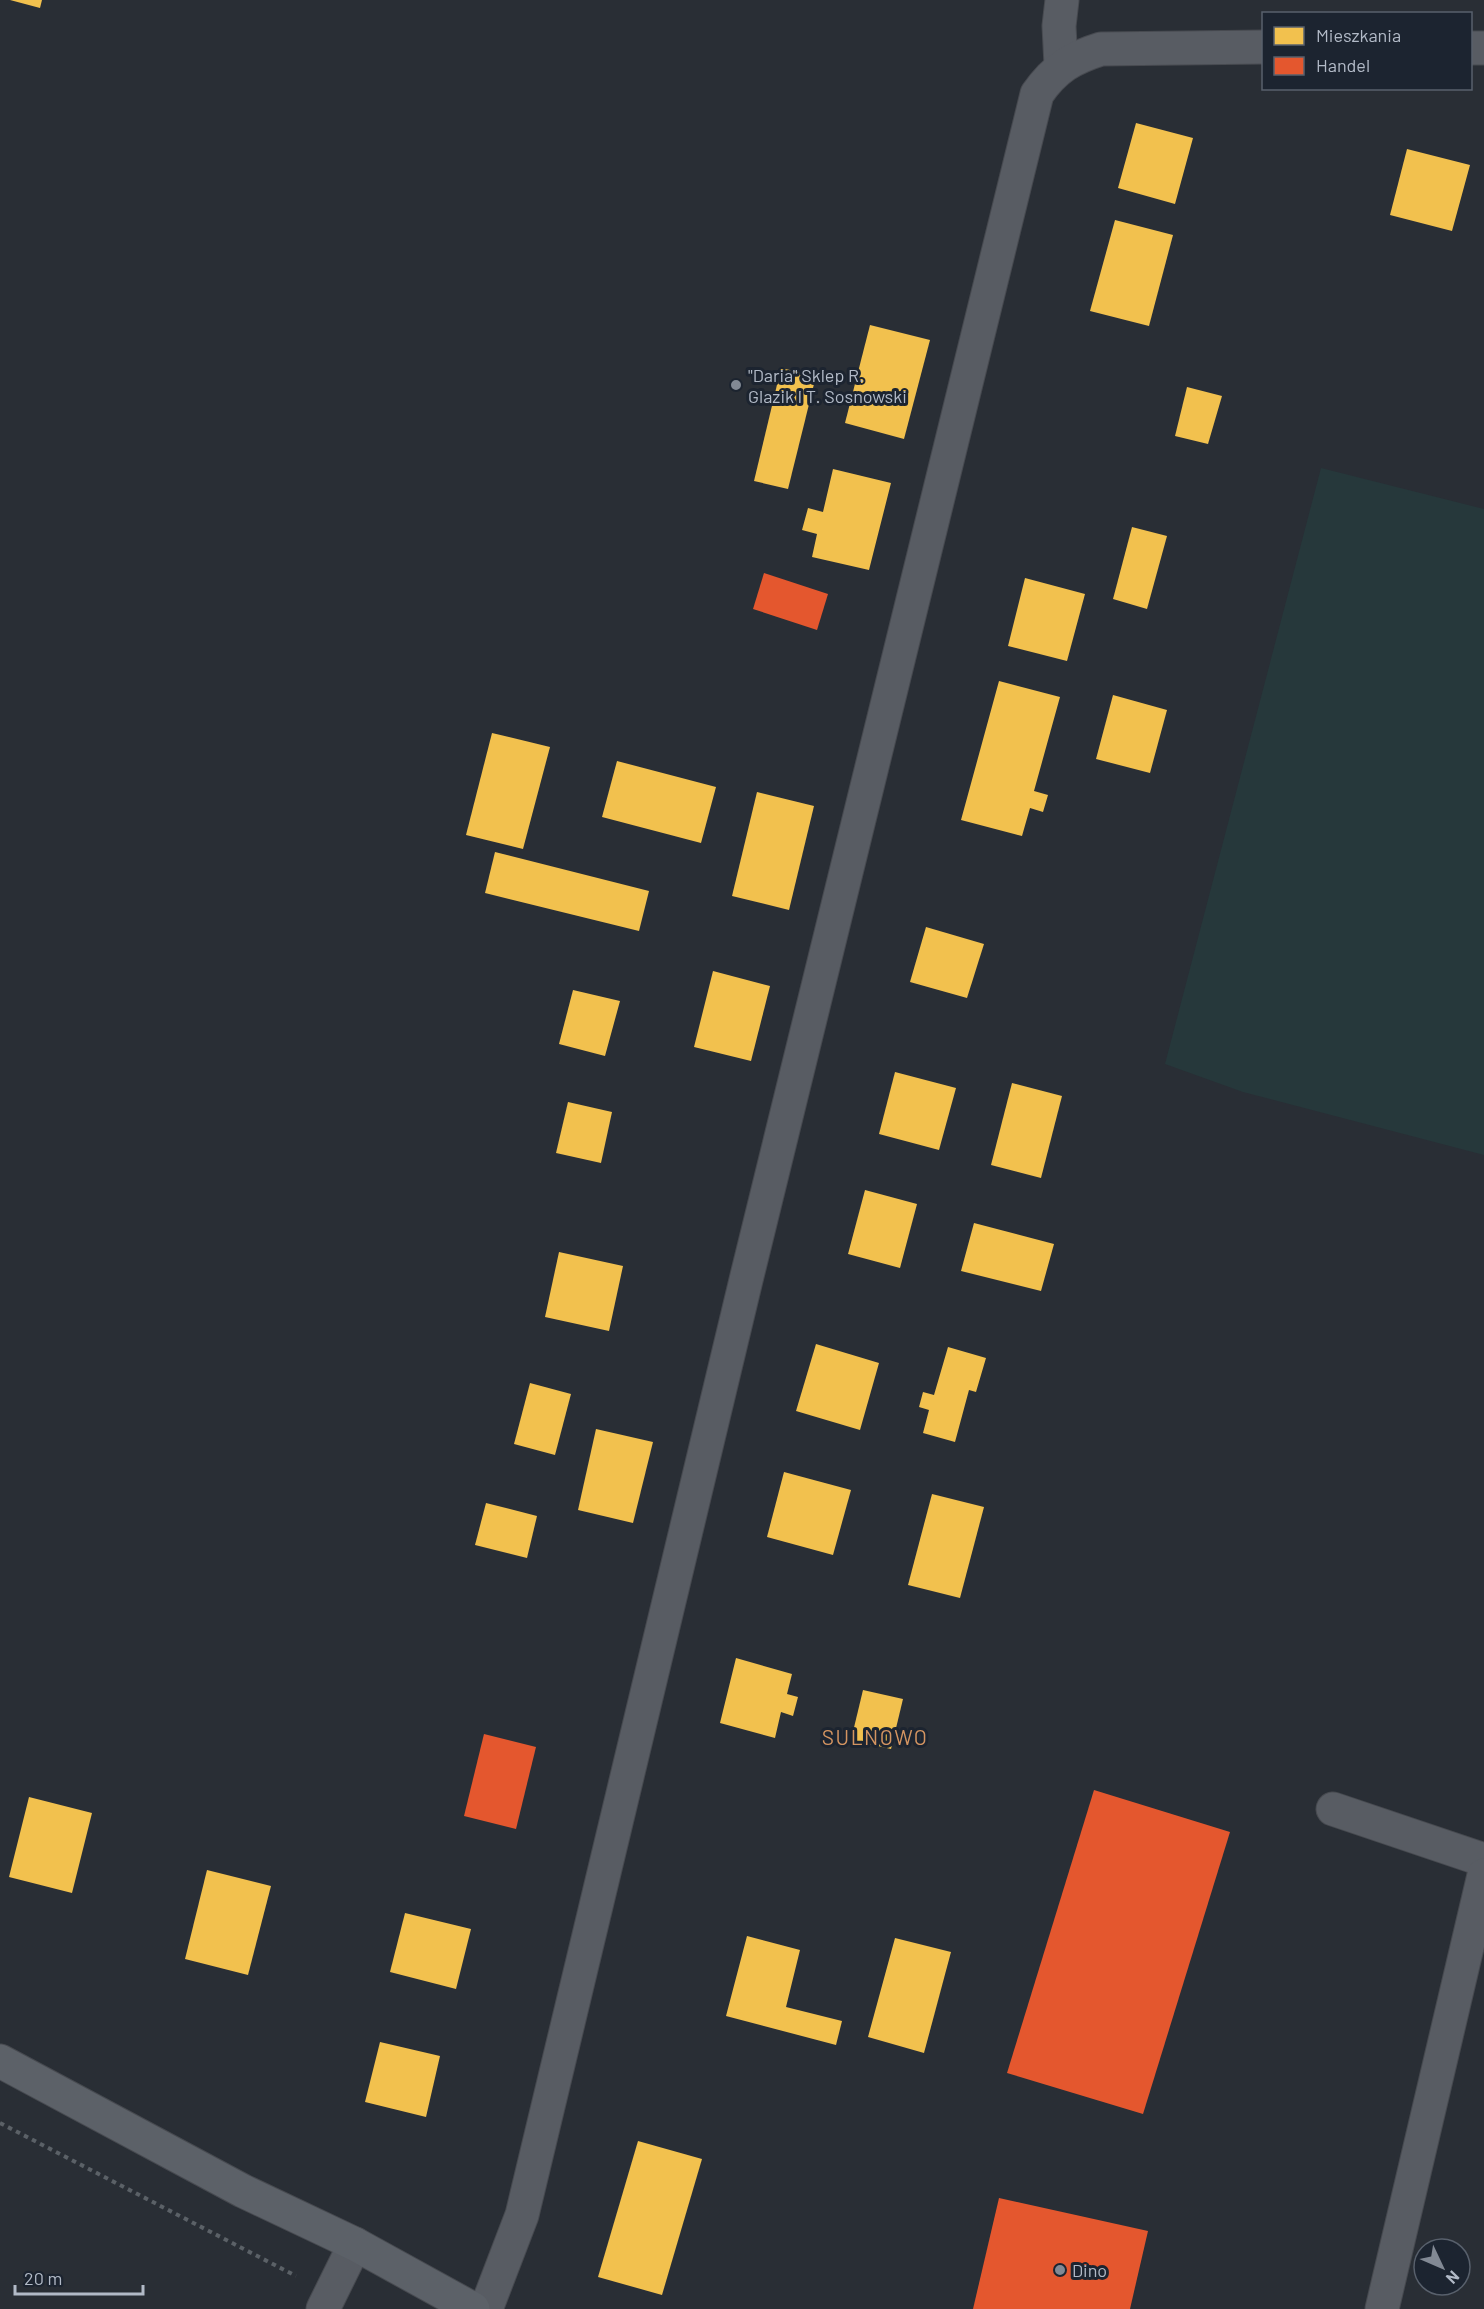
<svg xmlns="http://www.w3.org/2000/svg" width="1484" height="2309" font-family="Barlow,sans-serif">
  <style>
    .grass { fill: #26383b }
    .homes { fill: #f2c14e }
    .shops { fill: #e4572e }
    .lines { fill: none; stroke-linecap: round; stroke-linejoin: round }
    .minor-casing { stroke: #474a50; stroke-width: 35 }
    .tertiary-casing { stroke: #474a50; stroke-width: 35 }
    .secondary-casing { stroke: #474a50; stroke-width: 35 }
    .path { stroke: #5b6167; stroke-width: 4; stroke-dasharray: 4.5 4.5; stroke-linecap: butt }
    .minor { stroke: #585c63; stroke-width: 33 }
    .tertiary { stroke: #585c63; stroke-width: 33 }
    .secondary { stroke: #5c6168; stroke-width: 33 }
    .poi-dot { fill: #828994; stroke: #1c2430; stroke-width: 2 }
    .labels { text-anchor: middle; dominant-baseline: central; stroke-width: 6; stroke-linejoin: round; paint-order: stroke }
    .poi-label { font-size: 18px; fill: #b2bac7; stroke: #1c2430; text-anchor: start }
    .quarter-label { font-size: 21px; letter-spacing: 1.5px; fill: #d39461; stroke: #1c2430 }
  </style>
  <rect width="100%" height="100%" fill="#292e35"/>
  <!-- grass -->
  <polygon class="grass" points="1321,468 1484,509 1484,1155 1243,1092 1165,1064"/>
  <!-- homes -->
  <g class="homes">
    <polygon points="10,0 42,0 40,8"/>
    <polygon points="1136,123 1193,138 1175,204 1118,188"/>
    <polygon points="1407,149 1470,165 1452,231 1390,215"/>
    <polygon points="1115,220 1173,235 1149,326 1090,311"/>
    <polygon points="870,325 930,340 904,439 845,423"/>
    <polygon points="781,368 816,376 788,489 754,481"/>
    <polygon points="1187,387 1222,396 1208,444 1175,436"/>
    <polygon points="833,469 891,483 869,570 812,557 817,534 802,530 808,508 823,512"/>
    <polygon points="1132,527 1167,536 1147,609 1113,599"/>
    <polygon points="1025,578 1085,594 1067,661 1008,646"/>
    <polygon points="999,681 1060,697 1034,791 1048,795 1043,812 1030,808 1022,836 961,820"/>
    <polygon points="1113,695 1167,710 1150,773 1096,759"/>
    <polygon points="492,733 550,747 523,849 466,835"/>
    <polygon points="617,761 716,787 701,843 602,817"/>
    <polygon points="757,792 814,806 789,910 732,896"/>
    <polygon points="495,852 649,891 639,931 485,893"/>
    <polygon points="926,927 984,944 967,998 910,982"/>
    <polygon points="713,971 770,986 751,1061 694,1047"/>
    <polygon points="573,990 620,1001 605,1056 559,1044"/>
    <polygon points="895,1072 956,1088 939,1150 879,1134"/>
    <polygon points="1012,1083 1062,1096 1041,1178 991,1165"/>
    <polygon points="568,1102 612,1112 601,1163 556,1153"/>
    <polygon points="865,1190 917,1204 900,1268 848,1254"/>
    <polygon points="974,1223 1054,1244 1041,1291 961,1271"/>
    <polygon points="559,1252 623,1266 609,1331 545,1317"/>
    <polygon points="816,1344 879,1363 860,1430 796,1411"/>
    <polygon points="948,1347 986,1358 976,1392 969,1390 955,1442 923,1433 929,1410 919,1407 923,1392 934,1395"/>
    <polygon points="530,1383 571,1394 555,1455 514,1444"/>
    <polygon points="596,1429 653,1442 633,1523 578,1510"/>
    <polygon points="784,1472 851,1490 833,1555 767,1537"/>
    <polygon points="932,1494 984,1507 960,1598 908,1585"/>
    <polygon points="486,1503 537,1516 527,1558 475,1545"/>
    <polygon points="736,1658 792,1674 787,1694 798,1697 793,1716 781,1712 775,1738 720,1723"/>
    <polygon points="863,1690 903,1699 891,1749 851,1740"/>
    <polygon points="29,1797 92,1813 72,1893 9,1877"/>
    <polygon points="207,1870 271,1886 248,1975 185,1959"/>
    <polygon points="405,1913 471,1929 456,1989 390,1972"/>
    <polygon points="747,1936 800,1950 786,2007 842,2021 836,2045 726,2016"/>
    <polygon points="895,1938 951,1952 924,2053 868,2037"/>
    <polygon points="380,2042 440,2056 426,2117 365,2102"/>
    <polygon points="638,2141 702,2159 662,2295 598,2277"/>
  </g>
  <!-- shops -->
  <g class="shops">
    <polygon points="764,573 828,594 817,630 753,609"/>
    <polygon points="484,1734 536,1747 516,1829 464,1816"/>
    <polygon points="1094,1790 1230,1832 1143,2114 1007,2073"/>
    <polygon points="999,2198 1148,2231 1130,2309 973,2309"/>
  </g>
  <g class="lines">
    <!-- minor casing -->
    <g class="minor-casing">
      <g id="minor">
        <polyline points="1470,48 1484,48"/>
        <polyline points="1061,65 1059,26 1062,0"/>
        <polyline points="1333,1809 1484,1860"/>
        <polyline points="323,2309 355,2244"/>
        <path d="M486 2309 522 2215 746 1280 1037 94C1055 68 1072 58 1101 49L1264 47"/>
      </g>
    </g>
    <!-- tertiary casing -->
    <g class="tertiary-casing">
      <polyline id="tertiary" points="1382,2309 1484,1875"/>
    </g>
    <!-- secondary casing -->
    <g class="secondary-casing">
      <polyline id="secondary" points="0,2061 243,2191 355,2244 473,2309"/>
    </g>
    <!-- path -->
    <polyline class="path" points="0,2123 296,2276"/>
    <!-- minor -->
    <use href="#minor" class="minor"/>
    <!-- tertiary -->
    <use href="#tertiary" class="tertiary"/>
    <!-- secondary -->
    <use href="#secondary" class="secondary"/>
  </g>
  <!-- markers -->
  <g class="poi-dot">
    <circle cx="736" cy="385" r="6"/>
    <circle cx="1060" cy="2270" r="6"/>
  </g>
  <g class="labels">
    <!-- poi labels -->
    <g class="poi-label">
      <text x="748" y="375">"Daria" Sklep R.<tspan x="748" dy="21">Glazik I T. Sosnowski</tspan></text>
      <text x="1072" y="2270">Dino</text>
    </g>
    <!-- quarter labels -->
    <g class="quarter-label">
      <text x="875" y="1736">SULNOWO</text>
    </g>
  </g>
  <!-- legend -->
  <rect x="1262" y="12" width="210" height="78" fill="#1c2430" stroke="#58606c" stroke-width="1.5"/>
  <rect x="1274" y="27" width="30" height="18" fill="#f2c14e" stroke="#58606c" stroke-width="1.5"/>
  <text x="1316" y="42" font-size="18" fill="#b2bac7">Mieszkania</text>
  <rect x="1274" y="57" width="30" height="18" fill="#e4572e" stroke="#58606c" stroke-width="1.5"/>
  <text x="1316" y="72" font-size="18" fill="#b2bac7">Handel</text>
  <!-- north arrow -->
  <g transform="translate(1442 2267) rotate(134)"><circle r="28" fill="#1c2430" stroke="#58606c" stroke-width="1.5"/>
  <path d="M0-4.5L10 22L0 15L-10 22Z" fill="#828994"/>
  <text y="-9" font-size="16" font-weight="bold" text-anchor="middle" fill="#b2bac7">N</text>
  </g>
  <!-- scale -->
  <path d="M15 2285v9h128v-9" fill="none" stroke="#b2bac7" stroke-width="3"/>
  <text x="24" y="2285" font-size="18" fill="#b2bac7" stroke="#1c2430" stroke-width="4.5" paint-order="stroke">20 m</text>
</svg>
